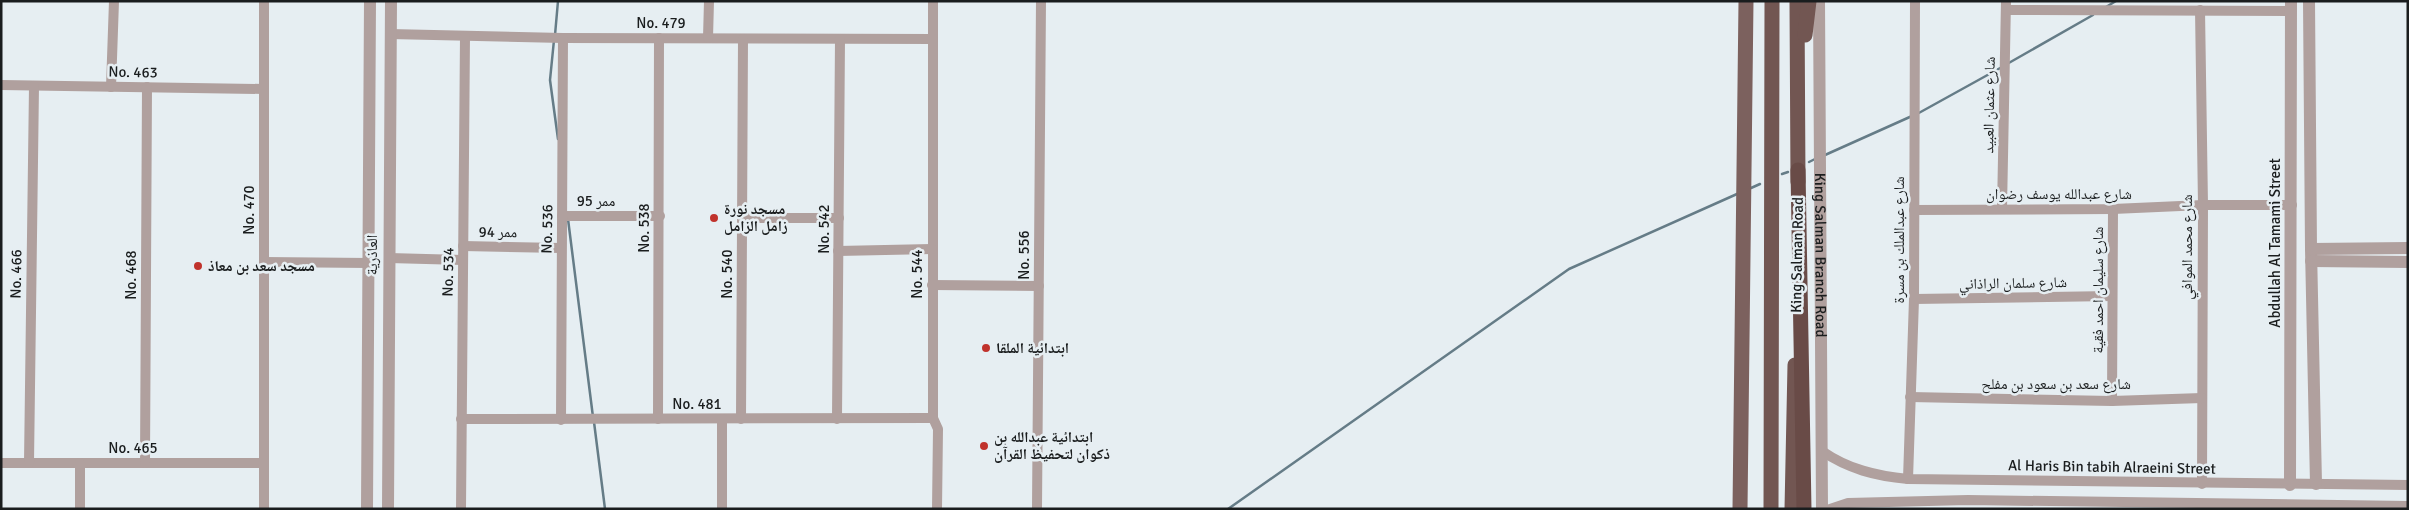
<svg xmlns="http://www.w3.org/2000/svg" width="2409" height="510" font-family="Signika,'Noto Naskh Arabic',sans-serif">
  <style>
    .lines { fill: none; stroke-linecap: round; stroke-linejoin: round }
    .stream { stroke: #657c87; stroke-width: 2.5 }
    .minor { stroke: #b0a09e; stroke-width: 10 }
    .tertiary { stroke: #b0a09e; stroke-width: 12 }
    .primary { stroke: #7c615e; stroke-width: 15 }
    .trunk { stroke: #725652; stroke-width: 15 }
    .motorway { stroke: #694b47; stroke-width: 15 }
    .poi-dot { fill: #c0322c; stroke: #e6eef2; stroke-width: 2 }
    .labels { text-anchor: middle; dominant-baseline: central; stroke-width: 5; stroke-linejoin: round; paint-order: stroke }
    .street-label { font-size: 15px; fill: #1a1d1e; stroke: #e6eef2 }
    .poi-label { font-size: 15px; font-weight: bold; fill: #1a1d1e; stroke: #e6eef2; text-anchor: start }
  </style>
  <rect width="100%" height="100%" fill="#e6eef2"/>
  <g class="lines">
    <!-- stream -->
    <g class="stream">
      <polyline points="2106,7 2116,1"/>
      <polyline points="555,35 558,1"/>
      <polyline points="554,40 550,80 558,139"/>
      <polyline points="2007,64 2093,15"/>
      <polyline points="1917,114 2002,67"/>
      <polyline points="1825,155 1912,116"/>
      <polyline points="1809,162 1815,159"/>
      <polyline points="1782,174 1788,172"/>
      <polyline points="1751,188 1760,184"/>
      <polyline points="568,219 593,417"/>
      <polyline points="594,422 605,509"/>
      <polyline points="1228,509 1569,269 1737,194"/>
    </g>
    <!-- minor -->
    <g class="minor">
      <polyline points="933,1 933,418 938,429 937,509"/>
      <polyline points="2006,10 2291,11"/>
      <polyline points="2200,10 2203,205 2202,484"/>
      <polyline points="390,34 563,38 933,39"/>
      <polyline points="708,38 709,1"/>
      <polyline points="1,85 264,89"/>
      <polyline points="111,87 114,1"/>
      <polyline points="2002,209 2006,1"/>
      <polyline points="1914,210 2113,209 2203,205 2292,205"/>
      <polyline points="562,216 660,216"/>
      <polyline points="742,218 839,218"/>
      <polyline points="463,246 561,248"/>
      <polyline points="838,251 932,249"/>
      <polyline points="389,258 463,260"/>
      <polyline points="264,262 369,263"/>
      <polyline points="932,285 1039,286"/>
      <polyline points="1914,299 2112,296"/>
      <polyline points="1910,397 2112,401 2202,398"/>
      <polyline points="2112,401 2113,209"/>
      <polyline points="461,419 933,418"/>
      <polyline points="658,419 659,38"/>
      <polyline points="741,419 743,39"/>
      <polyline points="837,419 840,39"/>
      <polyline points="561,420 563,38"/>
      <path d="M1822 451C1848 469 1876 476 1908 479L2408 485"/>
      <polyline points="1,463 264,463"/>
      <polyline points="29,463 34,86"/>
      <polyline points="80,463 80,509"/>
      <polyline points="145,463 147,87"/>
      <polyline points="1908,479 1914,299 1915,1"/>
      <polyline points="264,509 264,1"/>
      <polyline points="461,509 465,36"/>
      <polyline points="722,509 722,419"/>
      <polyline points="1037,509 1041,1"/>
      <polyline points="1830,509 1848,503 1968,500 2408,506"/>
    </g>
    <!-- tertiary -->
    <g class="tertiary">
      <path id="s1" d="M1819 1 1822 509"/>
      <polyline points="2309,1 2311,249 2316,484"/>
      <polyline points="2311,249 2408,248"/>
      <polyline points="2311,261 2408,262"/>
      <polyline points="2290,485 2291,1"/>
      <polyline points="367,509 370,1"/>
      <polyline points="388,509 391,1"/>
    </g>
    <!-- primary -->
    <polyline class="primary" points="1740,509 1746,1"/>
    <!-- trunk -->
    <g class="trunk">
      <polyline points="1797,1 1798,182"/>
      <polyline points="1805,35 1809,1"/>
      <polyline points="1771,509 1772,1"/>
      <polyline points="1792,509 1795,365"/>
    </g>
    <!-- motorway -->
    <polyline class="motorway" points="1798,170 1804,509"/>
  </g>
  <!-- markers -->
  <g class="poi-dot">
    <circle cx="714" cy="218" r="5"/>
    <circle cx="198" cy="266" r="5"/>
    <circle cx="986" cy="348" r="5"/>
    <circle cx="984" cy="446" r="5"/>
  </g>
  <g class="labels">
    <!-- street labels -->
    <g class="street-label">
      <text x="661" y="23">No. 479</text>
      <text transform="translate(133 72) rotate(1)">No. 463</text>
      <text transform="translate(1989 105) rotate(-89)">شارع عثمان العبيد</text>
      <text x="2059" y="194">شارع عبدالله يوسف رضوان</text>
      <text x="596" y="201">ممر 95</text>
      <text transform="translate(249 210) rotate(-90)">No. 470</text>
      <text transform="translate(644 228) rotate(-90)">No. 538</text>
      <text transform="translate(547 229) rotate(-89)">No. 536</text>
      <text transform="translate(824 229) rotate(-90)">No. 542</text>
      <text transform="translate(498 232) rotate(1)">ممر 94</text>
      <text transform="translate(1899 240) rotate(-90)">شارع عبدالملك بن مسرة</text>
      <text transform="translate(2275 243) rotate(-90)">Abdullah Al Tamami Street</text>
      <text transform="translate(2187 247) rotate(-90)">شارع محمد الموافي</text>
      <text transform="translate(372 255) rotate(-90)">العاذرية</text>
      <text transform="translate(1024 255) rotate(-90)">No. 556</text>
      <text transform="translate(1797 255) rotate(-89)">King Salman Road</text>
      <text stroke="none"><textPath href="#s1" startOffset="254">King Salman Branch Road</textPath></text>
      <text transform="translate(448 272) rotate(-89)">No. 534</text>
      <text transform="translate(16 274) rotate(-89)">No. 466</text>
      <text transform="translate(727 274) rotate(-90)">No. 540</text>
      <text transform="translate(917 274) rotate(-90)">No. 544</text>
      <text transform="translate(131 275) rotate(-90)">No. 468</text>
      <text transform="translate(2013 283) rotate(-1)">شارع سلمان الراذاني</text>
      <text transform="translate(2098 290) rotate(-90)">شارع سليمان احمد فقية</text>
      <text x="2056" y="384">شارع سعد بن سعود بن مفلح</text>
      <text x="697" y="404">No. 481</text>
      <text x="133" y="448">No. 465</text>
      <text transform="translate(2112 467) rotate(1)">Al Haris Bin tabih Alraeini Street</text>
    </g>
    <!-- poi labels -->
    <g class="poi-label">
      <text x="724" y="209">مسجد نورة<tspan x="724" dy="17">زامل الزامل</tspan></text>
      <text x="208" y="266">مسجد سعد بن معاذ</text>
      <text x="996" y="348">ابتدائية الملقا</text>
      <text x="994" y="437">ابتدائية عبدالله بن<tspan x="994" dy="17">ذكوان لتحفيظ القرآن</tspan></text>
    </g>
  </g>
  <!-- border -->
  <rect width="2409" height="510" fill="none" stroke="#1a1d1e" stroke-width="5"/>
</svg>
